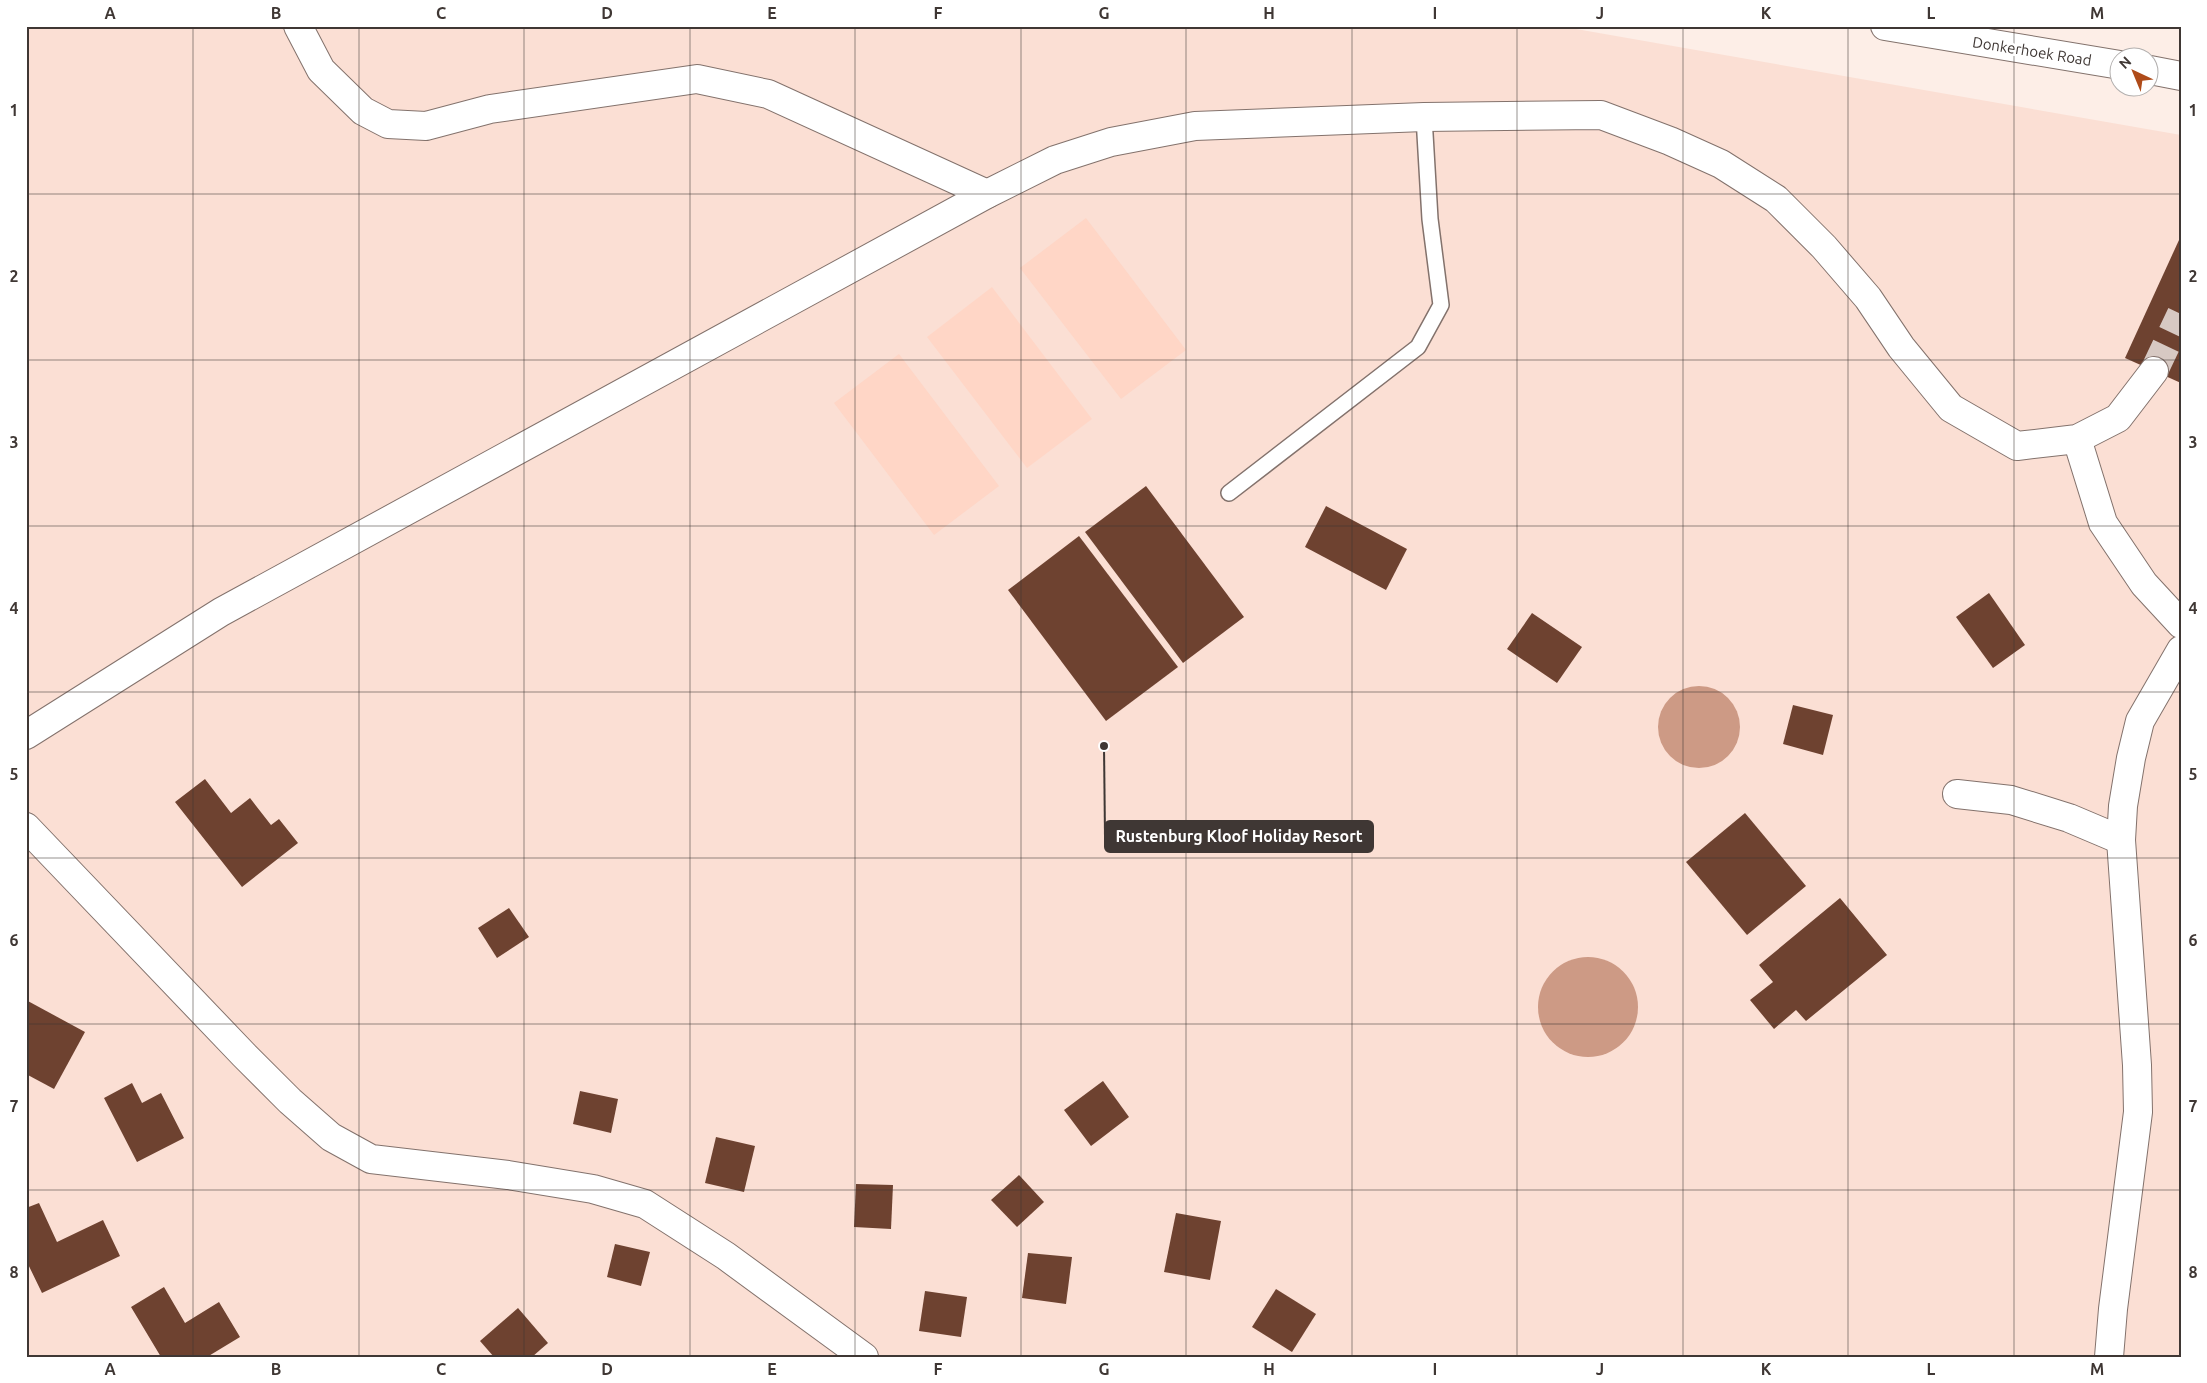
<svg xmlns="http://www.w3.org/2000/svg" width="2207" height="1383" font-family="Ubuntu,sans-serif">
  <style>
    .built { fill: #fbdfd4 }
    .green { fill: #ffd6c6 }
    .water { fill: #cd9a85 }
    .building { fill: #6e4230 }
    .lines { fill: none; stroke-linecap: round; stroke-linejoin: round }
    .street-tunnel { stroke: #d7c9c3; stroke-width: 28; stroke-dasharray: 28 14; stroke-linecap: butt }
    .lane-casing { stroke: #83726c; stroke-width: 18 }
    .street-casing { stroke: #83726c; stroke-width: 30 }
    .lane { stroke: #fff; stroke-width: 15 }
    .street { stroke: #fff; stroke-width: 28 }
    .grid { fill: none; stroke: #3f3734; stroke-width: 1; stroke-opacity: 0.55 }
    .labels { text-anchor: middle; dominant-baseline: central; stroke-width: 5; stroke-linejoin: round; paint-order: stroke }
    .street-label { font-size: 15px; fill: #3f3734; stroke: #fff }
    .leader { fill: none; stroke: #3f3734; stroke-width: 2 }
    .callout-dot { fill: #3f3734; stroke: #fff; stroke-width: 2 }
    .callout { fill: #3f3734; stroke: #3f3734; stroke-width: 2 }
    .callout-label { font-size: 16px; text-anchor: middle; font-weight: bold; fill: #fff }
    .neatline { fill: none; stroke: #3f3734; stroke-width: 2 }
    .grid-label { font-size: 16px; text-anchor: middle; font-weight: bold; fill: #3f3734 }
  </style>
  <rect width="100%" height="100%" fill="#fdeee7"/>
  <!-- built -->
  <polygon class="built" points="26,26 1559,26 2181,135 2181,1357 26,1357"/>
  <!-- green -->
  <g class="green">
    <polygon points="1086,218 1186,350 1121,399 1020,268"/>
    <polygon points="992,287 1092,419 1027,468 927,337"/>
    <polygon points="899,354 999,486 934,535 834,403"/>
  </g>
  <!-- water -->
  <g class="water">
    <circle cx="1699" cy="727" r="41"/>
    <circle cx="1588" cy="1007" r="50"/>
  </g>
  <!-- building -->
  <g class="building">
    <polygon points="2179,240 2181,241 2181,383 2125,358"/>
    <polygon points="1146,486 1244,617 1183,663 1085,532"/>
    <polygon points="1326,506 1407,549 1386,590 1305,547"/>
    <polygon points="1079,536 1178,667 1106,721 1008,590"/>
    <polygon points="1989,593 2025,645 1993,668 1956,617"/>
    <polygon points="1532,613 1582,647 1557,683 1507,649"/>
    <polygon points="1793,705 1833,715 1823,755 1783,744"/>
    <polygon points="205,779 231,813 250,798 271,825 279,819 298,843 242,887 175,802"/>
    <polygon points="1745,813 1806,886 1747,935 1686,862"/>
    <polygon points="1840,898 1887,955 1806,1021 1796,1010 1774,1029 1750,1000 1773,982 1759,965"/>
    <polygon points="509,908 529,937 497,958 478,928"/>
    <polygon points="26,1000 85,1032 54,1089 26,1074"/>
    <polygon points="1103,1081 1129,1117 1091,1146 1064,1110"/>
    <polygon points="132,1083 142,1103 161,1093 184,1138 137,1162 104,1098"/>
    <polygon points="580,1091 618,1099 611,1133 573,1124"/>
    <polygon points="716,1137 755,1146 744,1192 705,1183"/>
    <polygon points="1019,1175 1044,1202 1017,1227 991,1200"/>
    <polygon points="856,1184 893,1185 891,1229 854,1227"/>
    <polygon points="39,1203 57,1242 103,1220 120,1256 42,1293 26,1260 26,1208"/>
    <polygon points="1176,1213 1221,1221 1210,1280 1164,1272"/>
    <polygon points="615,1244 650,1252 641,1286 607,1277"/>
    <polygon points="1028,1253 1072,1257 1066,1304 1022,1298"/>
    <polygon points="164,1287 185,1323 219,1302 240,1337 207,1357 161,1357 131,1307"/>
    <polygon points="1276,1289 1316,1314 1292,1352 1252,1327"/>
    <polygon points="925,1291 967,1297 961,1337 919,1331"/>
    <polygon points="518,1308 548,1343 532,1357 494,1357 480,1341"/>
  </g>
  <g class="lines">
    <!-- street-tunnel -->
    <polyline class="street-tunnel" points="2154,371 2181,314"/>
    <!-- lane casing -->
    <g class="lane-casing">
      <polyline id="lane" points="1229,493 1418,347 1441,305 1430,219 1424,117"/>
    </g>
    <!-- street casing -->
    <g class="street-casing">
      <g id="street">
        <polyline points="298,26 321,70 363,111 388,124 426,126 490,109 697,79 768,94 987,194"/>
        <polyline points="1885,26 2120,65"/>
        <polyline points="2150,70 2181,76"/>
        <polyline points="2077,439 2103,523 2144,584 2181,624"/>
        <polyline points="26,735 221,612 987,194 1055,160 1111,142 1195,126 1424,117 1601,115 1670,141 1721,164 1776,199 1824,247 1868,298 1901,347 1951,408 2017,446 2077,439 2118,418 2154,371"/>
        <polyline points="1957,794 2011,800 2069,818 2121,840"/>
        <polyline points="26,827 244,1055 290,1101 331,1137 371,1159 508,1175 593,1189 645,1204 726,1256 864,1357"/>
        <polyline points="2109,1357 2113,1309 2138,1112 2137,1065 2121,840 2123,806 2131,758 2140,721 2181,650"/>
      </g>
    </g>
    <!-- lane -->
    <use href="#lane" class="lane"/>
    <!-- street -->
    <use href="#street" class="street"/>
  </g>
  <!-- grid -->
  <path class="grid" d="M193 26V1357M359 26V1357M524 26V1357M690 26V1357M855 26V1357M1021 26V1357M1186 26V1357M1352 26V1357M1517 26V1357M1683 26V1357M1848 26V1357M2014 26V1357M26 194H2181M26 360H2181M26 526H2181M26 692H2181M26 858H2181M26 1024H2181M26 1190H2181"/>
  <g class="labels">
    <!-- street labels -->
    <g class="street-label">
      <text transform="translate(2032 51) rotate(9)">Donkerhoek Road</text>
    </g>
  </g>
  <!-- callouts -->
  <path class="leader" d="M1104 746L1105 836"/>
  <circle class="callout-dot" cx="1104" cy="746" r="5"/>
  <rect class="callout" x="1105" y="821" width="268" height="31" rx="5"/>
  <g class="callout-label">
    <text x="1239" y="842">Rustenburg Kloof Holiday Resort</text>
  </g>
  <!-- border -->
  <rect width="2207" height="1383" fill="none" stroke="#ffffff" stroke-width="55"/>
  <!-- north arrow -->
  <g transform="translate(2134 72) rotate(316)"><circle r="24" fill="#ffffff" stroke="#b2afae"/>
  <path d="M0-4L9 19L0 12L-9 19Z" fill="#af4b19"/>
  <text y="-8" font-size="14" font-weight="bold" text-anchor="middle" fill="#3f3734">N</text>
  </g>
  <rect x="28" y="28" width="2152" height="1328" class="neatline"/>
  <g class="grid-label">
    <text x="110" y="19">A</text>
    <text x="276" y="19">B</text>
    <text x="441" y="19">C</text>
    <text x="607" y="19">D</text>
    <text x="772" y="19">E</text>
    <text x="938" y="19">F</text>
    <text x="1104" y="19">G</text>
    <text x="1269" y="19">H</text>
    <text x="1435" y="19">I</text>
    <text x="1600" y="19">J</text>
    <text x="1766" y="19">K</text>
    <text x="1931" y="19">L</text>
    <text x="2097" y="19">M</text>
    <text x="14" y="116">1</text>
    <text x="2193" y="116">1</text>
    <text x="14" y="282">2</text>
    <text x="2193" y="282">2</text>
    <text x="14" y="448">3</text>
    <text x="2193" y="448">3</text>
    <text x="14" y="614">4</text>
    <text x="2193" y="614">4</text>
    <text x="14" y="780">5</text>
    <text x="2193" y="780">5</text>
    <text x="14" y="946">6</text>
    <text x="2193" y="946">6</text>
    <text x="14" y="1112">7</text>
    <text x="2193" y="1112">7</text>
    <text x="14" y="1278">8</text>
    <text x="2193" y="1278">8</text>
    <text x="110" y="1375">A</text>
    <text x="276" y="1375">B</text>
    <text x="441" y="1375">C</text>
    <text x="607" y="1375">D</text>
    <text x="772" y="1375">E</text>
    <text x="938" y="1375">F</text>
    <text x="1104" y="1375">G</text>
    <text x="1269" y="1375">H</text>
    <text x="1435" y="1375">I</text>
    <text x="1600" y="1375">J</text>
    <text x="1766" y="1375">K</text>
    <text x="1931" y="1375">L</text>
    <text x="2097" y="1375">M</text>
  </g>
</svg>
